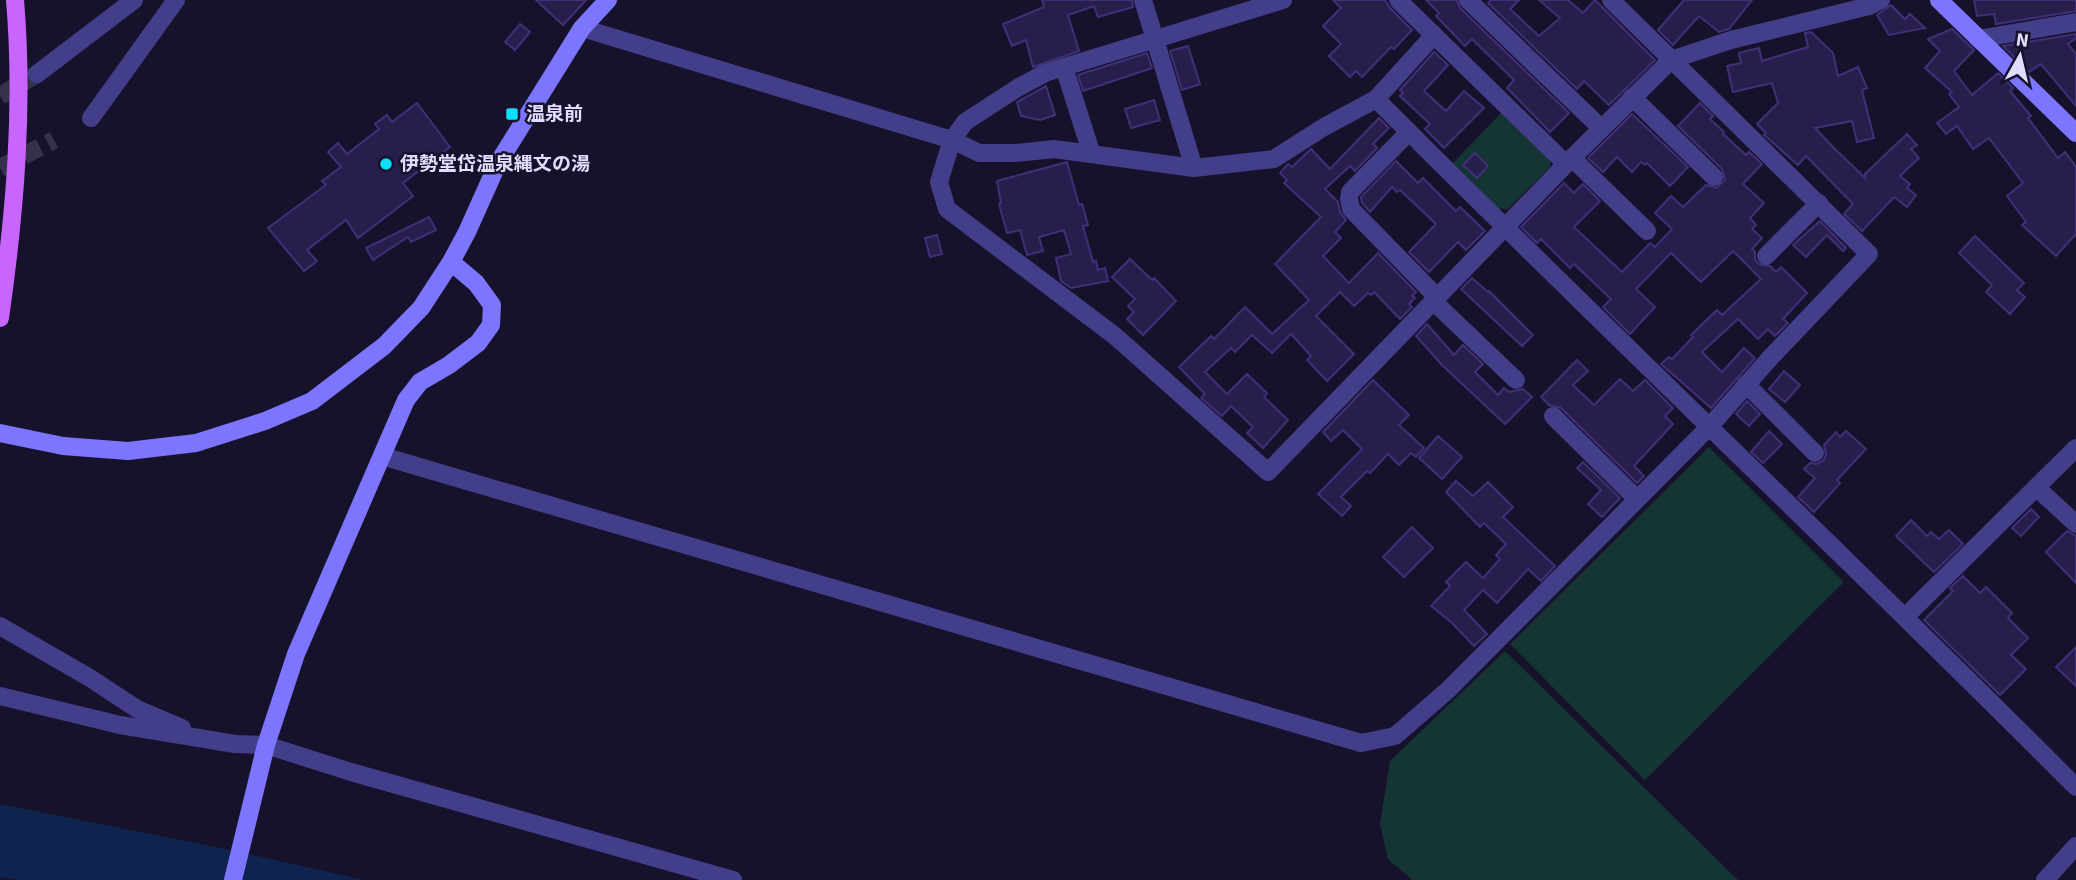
<svg xmlns="http://www.w3.org/2000/svg" width="2076" height="880" font-family="'Source Sans 3','Noto Sans JP',sans-serif">
  <style>
    .green { fill: #153535 }
    .water { fill: #0e244e }
    .building { fill: #281e4c; stroke: #403078; stroke-width: 2 }
    .lines { fill: none; stroke-linecap: round; stroke-linejoin: round }
    .street-tunnel { stroke: #35304c; stroke-width: 18; stroke-dasharray: 18 9; stroke-linecap: butt }
    .street { stroke: #423e8a; stroke-width: 18 }
    .secondary { stroke: #7c75fd; stroke-width: 18 }
    .primary { stroke: #c865fd; stroke-width: 18 }
    .poi-dot { fill: #0cdefc; stroke: #17122c; stroke-width: 2.5 }
    .labels { text-anchor: middle; dominant-baseline: central; stroke-width: 5; stroke-linejoin: round; paint-order: stroke }
    .poi-label { font-size: 19px; font-weight: bold; fill: #e1ddff; stroke: #17122c; text-anchor: start }
  </style>
  <rect width="100%" height="100%" fill="#17122c"/>
  <!-- green -->
  <g class="green">
    <polygon points="1503,111 1550,156 1550,167 1508,209 1499,209 1453,163"/>
    <polygon points="1709,447 1844,582 1645,780 1510,644"/>
    <polygon points="1505,651 1738,880 1412,880 1388,859 1380,824 1390,761"/>
  </g>
  <!-- water -->
  <polygon class="water" points="0,804 221,848 365,880 19,880 0,877"/>
  <!-- building -->
  <g class="building">
    <polygon points="536,0 586,0 563,25"/>
    <polygon points="1042,0 1132,0 1133,7 1098,17 1094,6 1068,15 1079,51 1033,67 1026,40 1012,46 1003,24 1044,7"/>
    <polygon points="1333,0 1385,0 1390,8 1412,30 1394,49 1391,47 1362,77 1356,71 1350,77 1329,56 1341,44 1323,26 1341,8"/>
    <polygon points="1426,0 1457,0 1460,8 1569,113 1550,132 1507,88 1514,80 1472,39 1465,46 1436,16 1439,13"/>
    <polygon points="1491,0 1519,0 1510,9 1539,36 1560,18 1539,0 1568,0 1583,13 1595,0 1655,60 1609,105 1584,81 1577,89 1488,3"/>
    <polygon points="1684,0 1752,0 1729,29 1719,32 1699,16 1673,45 1658,30"/>
    <polygon points="1974,0 2076,0 2076,11 1996,24 1994,14 1977,16"/>
    <polygon points="1891,5 1905,19 1910,14 1925,28 1889,35 1877,15"/>
    <polygon points="520,24 530,32 515,50 505,42"/>
    <polygon points="1952,29 1974,50 1954,71 1972,95 1998,73 2013,88 2010,91 2031,116 2028,118 2058,158 2065,152 2076,167 2076,234 2056,256 2022,225 2026,222 2007,196 2023,183 1989,138 1973,149 1957,126 1946,134 1937,123 1959,107 1949,94 1952,92 1925,68 1940,51 1928,39"/>
    <polygon points="1811,32 1833,53 1838,76 1858,67 1867,88 1862,90 1874,138 1857,142 1852,121 1815,128 1834,148 1865,178 1865,174 1907,134 1917,145 1911,149 1919,158 1900,176 1910,184 1907,188 1916,195 1907,207 1894,197 1862,231 1844,214 1853,204 1806,156 1798,165 1764,135 1766,133 1757,124 1778,103 1772,83 1733,92 1727,66 1741,63 1739,53 1759,48 1762,61 1808,47 1805,33"/>
    <polygon points="2076,34 2076,38 2068,44 2076,54 2076,106 2041,64 2029,72 2003,46"/>
    <polygon points="1188,46 1200,84 1182,90 1170,51"/>
    <polygon points="1434,52 1448,65 1424,91 1446,111 1464,91 1484,108 1444,148 1425,129 1430,124 1400,96 1403,93 1400,90"/>
    <polygon points="1147,53 1152,68 1083,91 1078,75"/>
    <polygon points="1046,86 1055,115 1040,120 1021,116 1017,102"/>
    <polygon points="1154,100 1160,120 1131,128 1125,109"/>
    <polygon points="417,103 450,147 403,183 413,196 358,238 346,220 307,250 317,261 304,271 268,228 326,185 322,181 341,167 328,152 338,143 347,154 379,129 375,124 387,115 392,122"/>
    <polygon points="1700,103 1713,116 1710,119 1724,132 1723,134 1746,155 1749,152 1762,164 1743,184 1764,203 1750,218 1756,225 1752,229 1762,238 1752,249 1755,252 1755,260 1759,264 1770,266 1776,272 1781,267 1807,293 1783,319 1788,323 1775,336 1768,329 1758,339 1738,319 1702,352 1722,372 1744,348 1755,358 1711,408 1661,364 1669,357 1672,359 1693,337 1691,335 1717,310 1722,315 1761,279 1733,251 1701,282 1671,253 1636,289 1655,307 1630,334 1603,307 1611,299 1574,264 1570,268 1541,239 1537,243 1521,227 1564,183 1574,193 1583,184 1600,201 1574,227 1622,272 1650,243 1655,247 1672,229 1655,213 1671,196 1683,207 1706,185 1716,188 1725,180 1722,169 1678,126"/>
    <polygon points="1632,114 1688,167 1670,186 1647,163 1645,165 1641,162 1632,172 1617,157 1603,172 1588,158"/>
    <polygon points="1379,118 1389,128 1373,144 1377,148 1355,171 1350,166 1325,189 1338,202 1340,212 1346,220 1335,232 1341,238 1323,256 1349,283 1378,253 1416,292 1412,296 1415,298 1409,304 1412,307 1400,319 1374,292 1371,295 1368,293 1354,306 1340,292 1316,316 1354,354 1327,381 1307,360 1311,356 1291,334 1272,353 1252,335 1235,352 1231,348 1205,372 1227,394 1247,374 1267,393 1264,397 1288,420 1263,448 1247,433 1253,427 1231,406 1222,416 1201,398 1205,394 1179,367 1211,336 1214,339 1245,307 1272,334 1309,300 1275,264 1321,217 1284,183 1287,180 1280,173 1288,164 1292,167 1311,149 1330,169"/>
    <polygon points="1475,153 1488,166 1477,178 1463,165"/>
    <polygon points="1396,161 1418,183 1423,178 1456,211 1460,207 1485,231 1466,250 1458,242 1429,272 1409,252 1436,224 1400,190 1397,192 1392,187 1370,212 1362,203 1361,197"/>
    <polygon points="1067,162 1079,205 1082,204 1088,225 1083,226 1093,262 1096,261 1098,270 1105,268 1108,281 1071,288 1061,281 1056,258 1071,254 1064,230 1039,237 1043,251 1027,255 1020,230 1007,233 999,204 1001,203 997,181"/>
    <polygon points="429,217 436,230 411,242 408,237 373,260 366,248"/>
    <polygon points="1820,221 1846,248 1843,251 1827,235 1806,257 1793,245"/>
    <polygon points="937,235 942,254 930,257 925,238"/>
    <polygon points="1975,236 2024,283 2017,290 2025,297 2010,314 1986,292 1992,285 1959,253"/>
    <polygon points="1130,259 1152,280 1154,278 1176,301 1143,335 1127,319 1134,312 1128,306 1135,299 1112,277"/>
    <polygon points="1472,278 1488,292 1489,291 1533,335 1522,346 1461,289"/>
    <polygon points="1427,324 1454,355 1463,345 1483,364 1475,372 1498,395 1504,388 1509,392 1523,389 1532,397 1505,424 1442,365 1416,336"/>
    <polygon points="1577,360 1588,371 1573,385 1594,405 1620,379 1633,391 1645,380 1673,408 1665,416 1673,424 1634,466 1644,476 1637,483 1561,408 1549,405 1541,397"/>
    <polygon points="1784,371 1800,385 1785,402 1769,389"/>
    <polygon points="1373,380 1409,415 1399,425 1424,448 1416,457 1411,453 1399,465 1388,454 1370,473 1367,471 1341,497 1351,506 1342,516 1318,494 1362,449 1343,430 1331,441 1323,432"/>
    <polygon points="1747,401 1760,414 1749,426 1736,414"/>
    <polygon points="1769,431 1782,444 1763,463 1751,452"/>
    <polygon points="1846,431 1866,449 1837,480 1840,483 1814,512 1798,497 1815,478 1804,469 1810,463 1817,464 1823,461 1826,455 1824,445 1836,432 1840,437"/>
    <polygon points="1438,436 1462,457 1442,479 1419,458"/>
    <polygon points="1583,462 1620,498 1602,517 1588,504 1601,490 1577,468"/>
    <polygon points="1456,481 1473,496 1488,482 1513,507 1503,517 1555,566 1541,581 1528,569 1497,603 1483,590 1464,610 1487,634 1474,646 1452,623 1431,606 1450,586 1446,582 1466,562 1483,578 1500,559 1496,555 1506,544 1484,523 1480,527 1446,492"/>
    <polygon points="2031,509 2039,517 2021,536 2012,528"/>
    <polygon points="1911,520 1927,536 1931,532 1939,539 1949,530 1963,544 1934,572 1896,536"/>
    <polygon points="1412,527 1433,548 1404,577 1383,557"/>
    <polygon points="2067,531 2076,536 2076,583 2046,552"/>
    <polygon points="1963,576 1980,593 1986,587 2012,613 2008,618 2028,638 2011,655 2026,669 2000,695 1924,620 1953,591 1950,588"/>
    <polygon points="2076,647 2076,686 2056,667"/>
  </g>
  <g class="lines">
    <!-- street-tunnel -->
    <g class="street-tunnel">
      <polyline points="0,96 37,74"/>
      <polyline points="0,168 54,140"/>
    </g>
    <!-- street -->
    <g class="street">
      <polyline points="1143,0 1194,168"/>
      <polyline points="1283,0 1045,73 1019,87 965,122 952,140 939,182 947,209 1115,336 1268,472 1572,158 1671,60 1731,40 1869,6 1881,0"/>
      <polyline points="1398,0 1566,164"/>
      <polyline points="1468,0 1601,128"/>
      <polyline points="582,28 952,140 979,153 1016,153 1054,149 1194,168 1274,159 1324,127 1376,99 1434,35"/>
      <polyline points="1978,39 2076,22"/>
      <polyline points="1064,67 1091,152"/>
      <polyline points="37,74 134,0"/>
      <polyline points="1632,97 1714,177"/>
      <path d="M1376 99C1607 331 1845 555 2076 787"/>
      <polyline points="91,118 176,0"/>
      <polyline points="1409,132 1350,192 1349,199 1351,209 1438,298"/>
      <polyline points="1572,158 1647,231"/>
      <polyline points="1766,256 1819,203"/>
      <polyline points="1434,302 1516,380"/>
      <polyline points="1746,384 1815,453"/>
      <polyline points="1553,416 1637,499"/>
      <polyline points="382,456 1361,743 1395,736 1448,690 1710,426 1770,358 1869,254 1611,0"/>
      <polyline points="2037,488 2076,524"/>
      <polyline points="1906,616 2076,448"/>
      <polyline points="0,626 90,678 137,709 182,728"/>
      <polyline points="0,696 120,725 235,744 266,745 351,772 733,880"/>
      <polyline points="2045,880 2076,846"/>
    </g>
    <!-- secondary -->
    <g class="secondary">
      <polyline points="1939,0 2076,133"/>
      <polyline points="0,433 63,446 128,451 196,443 265,421 312,401 384,346 421,308 451,262 467,232 498,163 582,28 608,0"/>
      <polyline points="233,880 266,745 296,654 406,400 420,382 449,365 478,343 491,325 492,305 476,283 451,262"/>
    </g>
    <!-- primary -->
    <path class="primary" d="M0 318C15 213 24 106 15 0"/>
  </g>
  <!-- markers -->
  <g class="poi-dot">
    <rect x="505" y="107" width="14" height="14" rx="3.5"/>
    <circle cx="386" cy="164" r="7"/>
  </g>
  <g class="labels">
    <!-- poi labels -->
    <g class="poi-label">
      <text x="526" y="114">温泉前</text>
      <text x="400" y="164">伊勢堂岱温泉縄文の湯</text>
    </g>
  </g>
  <!-- north arrow -->
  <g transform="translate(2020 56) rotate(8)" stroke="#17122c" stroke-width="5" paint-order="stroke">
  <path d="M0-5L12 26L0 18L-12 26Z" fill="#e1ddff"/>
  <text y="-10" font-size="19" font-weight="bold" text-anchor="middle" fill="#e1ddff">N</text>
  </g>
</svg>
